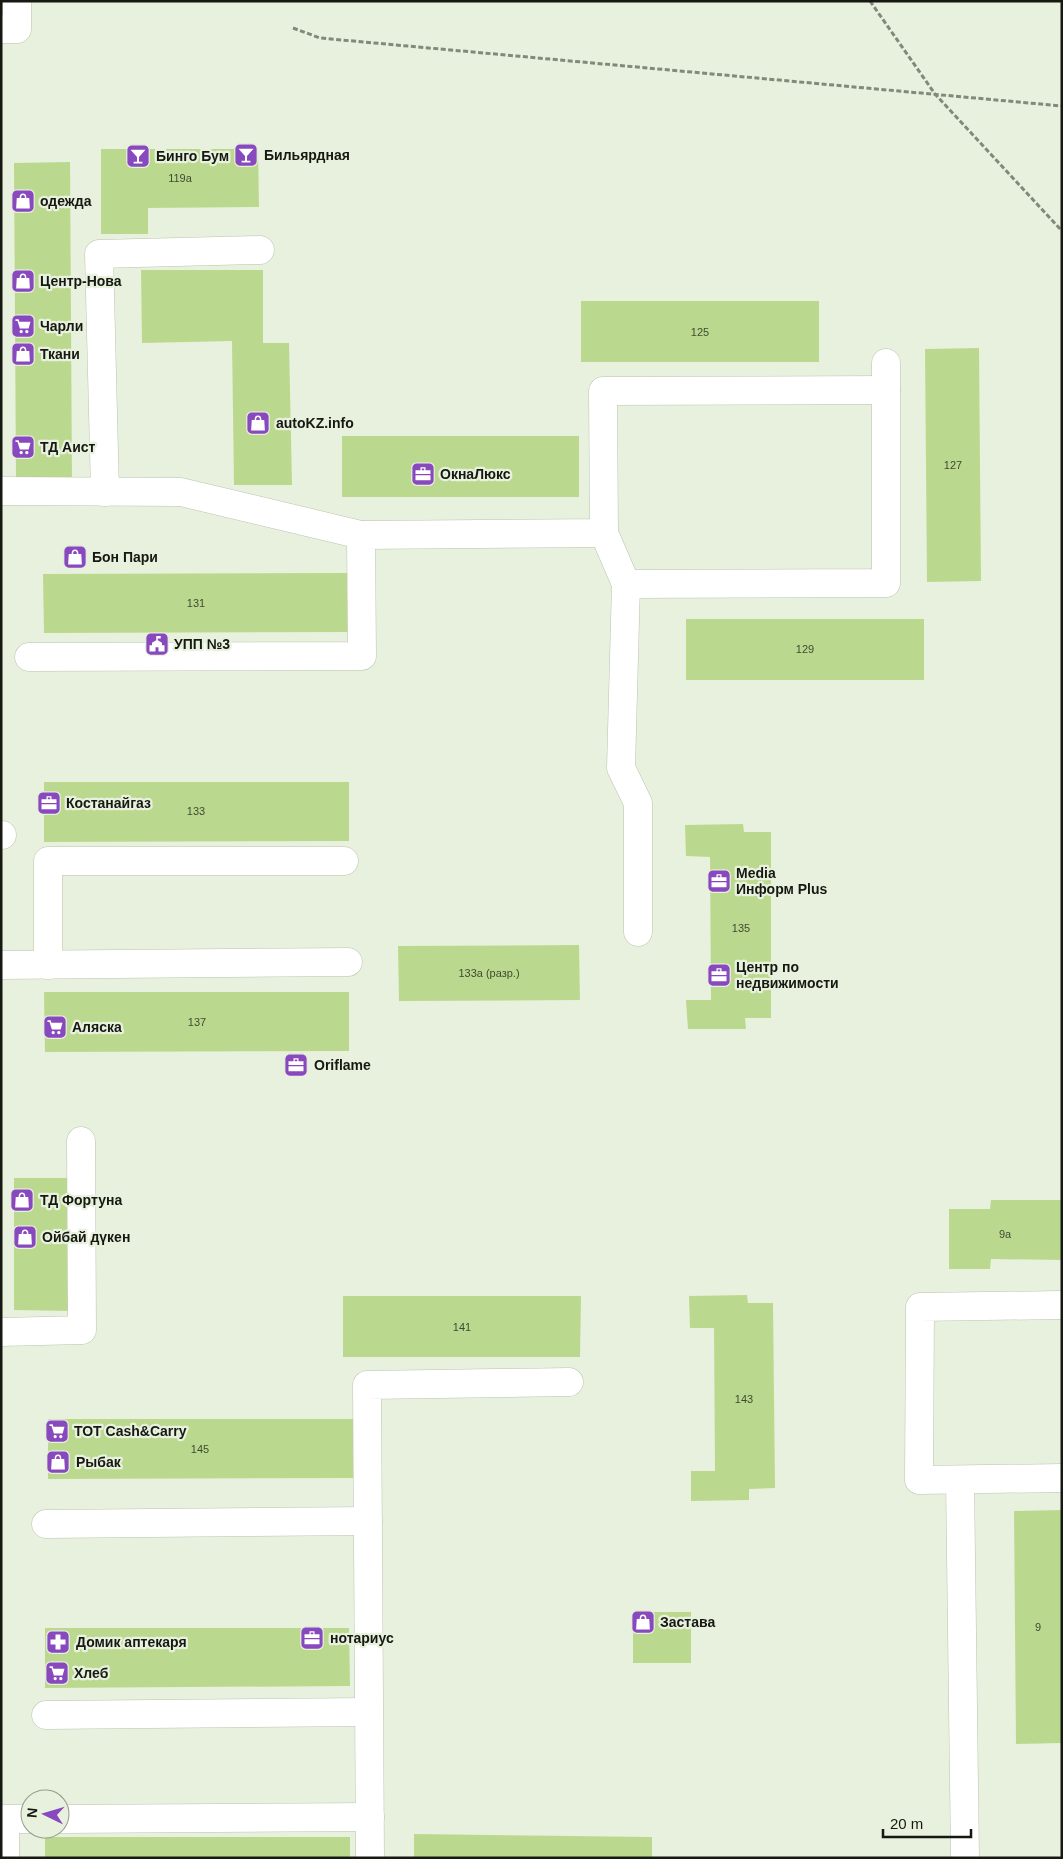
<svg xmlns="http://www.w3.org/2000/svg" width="1063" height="1859" font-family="Arial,sans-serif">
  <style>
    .building { fill: #bbd98e }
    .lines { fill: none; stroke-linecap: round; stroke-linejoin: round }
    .minor-casing { stroke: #bbc4b0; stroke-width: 29 }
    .path { stroke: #82887a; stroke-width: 3; stroke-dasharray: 5 2.5; stroke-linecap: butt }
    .minor { stroke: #fff; stroke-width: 28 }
    .labels { text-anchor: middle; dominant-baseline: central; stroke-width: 4.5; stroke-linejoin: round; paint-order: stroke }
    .number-label { font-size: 11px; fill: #3f4931 }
    .poi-label { font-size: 14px; font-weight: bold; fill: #161912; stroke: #e8f1dd; text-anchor: start }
  </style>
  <rect width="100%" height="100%" fill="#e8f1dd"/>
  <!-- building -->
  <g class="building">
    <polygon points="101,149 258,149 259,207 148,208 148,234 101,234"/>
    <polygon points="70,162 72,478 16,479 14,163"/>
    <polygon points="141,270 263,270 263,343 289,343 292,485 234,485 232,341 142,343"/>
    <rect x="581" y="301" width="238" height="61"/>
    <polygon points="979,348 981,581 927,582 925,349"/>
    <rect x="342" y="436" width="237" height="61"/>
    <polygon points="348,573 349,632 44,633 43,574"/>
    <rect x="686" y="619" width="238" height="61"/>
    <polygon points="44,782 349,782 349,841 44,842"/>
    <polygon points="743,824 744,832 771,832 771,1018 745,1018 746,1029 688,1029 686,1000 711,1000 710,857 686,856 685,825"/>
    <polygon points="579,945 580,1000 399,1001 398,946"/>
    <polygon points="44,992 349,992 349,1051 45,1052"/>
    <polygon points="14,1178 71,1178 71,1311 14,1310"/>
    <polygon points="991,1200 1062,1200 1062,1260 991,1259 990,1269 949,1269 949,1209 990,1209"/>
    <polygon points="747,1295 748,1303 773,1303 775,1488 749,1489 749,1500 691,1501 691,1471 715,1471 714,1328 690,1328 689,1296"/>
    <polygon points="343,1296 581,1296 580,1357 343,1357"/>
    <polygon points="48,1419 353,1419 353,1478 48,1479"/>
    <polygon points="1062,1510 1062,1743 1016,1744 1014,1511"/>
    <rect x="633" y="1612" width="58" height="51"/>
    <polygon points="45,1628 349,1628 350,1686 45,1688"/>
    <polygon points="414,1834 652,1837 652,1858 414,1858"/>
    <rect x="45" y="1837" width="305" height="21"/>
  </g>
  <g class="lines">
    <!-- minor casing -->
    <g class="minor-casing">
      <g id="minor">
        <polyline points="1,29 17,29 17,1"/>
        <polyline points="1,491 181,492 361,535"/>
        <polyline points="105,492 99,254 260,250"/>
        <polyline points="604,533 626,584 621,768 638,803 638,932"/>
        <polyline points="626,584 886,583 886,363"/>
        <polyline points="29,657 362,656 361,535 604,533 603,391 886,390"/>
        <polyline points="1,835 2,835"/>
        <polyline points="1,965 348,962"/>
        <polyline points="48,965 48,861 344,861"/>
        <polyline points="1062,1305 920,1307 919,1480 1062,1478"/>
        <polyline points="1,1332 82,1330 81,1141"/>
        <polyline points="960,1480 965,1858"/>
        <polyline points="46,1524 368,1521"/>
        <polyline points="46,1715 368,1712"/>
        <polyline points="60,1819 370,1817"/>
        <polyline points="5,1858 5,1819 30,1819"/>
        <polyline points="370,1858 367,1385 569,1382"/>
      </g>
    </g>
    <!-- path -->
    <g class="path">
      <polyline points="870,1 935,94 1062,231"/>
      <polyline points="293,28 320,38 1062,106"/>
    </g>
    <!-- minor -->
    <use href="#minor" class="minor"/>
  </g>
  <!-- icons -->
  <defs>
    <g id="bar-square" transform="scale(1.25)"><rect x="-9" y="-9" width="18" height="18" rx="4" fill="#8949be" stroke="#e8f1dd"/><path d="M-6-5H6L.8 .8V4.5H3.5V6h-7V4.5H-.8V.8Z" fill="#fff"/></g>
    <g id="shop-square" transform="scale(1.25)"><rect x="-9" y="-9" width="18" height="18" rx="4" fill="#8949be" stroke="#e8f1dd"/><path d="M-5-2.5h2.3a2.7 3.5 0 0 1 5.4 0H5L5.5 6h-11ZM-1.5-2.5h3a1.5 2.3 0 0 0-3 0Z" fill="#fff"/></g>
    <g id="supermarket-square" transform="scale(1.25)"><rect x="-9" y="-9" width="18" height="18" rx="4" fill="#8949be" stroke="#e8f1dd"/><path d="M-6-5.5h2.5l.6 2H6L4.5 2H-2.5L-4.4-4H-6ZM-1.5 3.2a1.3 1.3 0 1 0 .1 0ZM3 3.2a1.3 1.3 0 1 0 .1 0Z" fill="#fff"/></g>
    <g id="office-square" transform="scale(1.25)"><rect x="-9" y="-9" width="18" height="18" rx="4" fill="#8949be" stroke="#e8f1dd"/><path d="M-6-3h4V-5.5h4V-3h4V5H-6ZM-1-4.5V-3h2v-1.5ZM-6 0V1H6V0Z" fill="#fff"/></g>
    <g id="civic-square" transform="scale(1.25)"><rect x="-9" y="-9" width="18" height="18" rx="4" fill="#8949be" stroke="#e8f1dd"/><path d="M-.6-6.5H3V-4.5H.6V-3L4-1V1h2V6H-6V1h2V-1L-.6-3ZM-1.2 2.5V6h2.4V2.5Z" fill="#fff"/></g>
    <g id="pharmacy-square" transform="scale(1.25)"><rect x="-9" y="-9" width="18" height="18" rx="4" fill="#8949be" stroke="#e8f1dd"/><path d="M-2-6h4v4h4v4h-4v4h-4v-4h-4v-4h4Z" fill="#fff"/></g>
  </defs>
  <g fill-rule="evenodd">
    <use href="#bar-square" x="246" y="155"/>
    <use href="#bar-square" x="138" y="156"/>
    <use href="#shop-square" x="23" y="201"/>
    <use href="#shop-square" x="23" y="281"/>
    <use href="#supermarket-square" x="23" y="326"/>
    <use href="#shop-square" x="23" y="354"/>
    <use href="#shop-square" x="258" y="423"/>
    <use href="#supermarket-square" x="23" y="447"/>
    <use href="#office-square" x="423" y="474"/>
    <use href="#shop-square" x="75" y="557"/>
    <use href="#civic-square" x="157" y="644"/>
    <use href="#office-square" x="49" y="803"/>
    <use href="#office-square" x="719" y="881"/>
    <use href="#office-square" x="719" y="975"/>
    <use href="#supermarket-square" x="55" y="1027"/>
    <use href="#office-square" x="296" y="1065"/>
    <use href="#shop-square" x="22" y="1200"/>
    <use href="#shop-square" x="25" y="1237"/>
    <use href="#supermarket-square" x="57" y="1431"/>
    <use href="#shop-square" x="58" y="1462"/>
    <use href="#shop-square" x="643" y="1622"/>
    <use href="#office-square" x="312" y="1638"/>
    <use href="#pharmacy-square" x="58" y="1642"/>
    <use href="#supermarket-square" x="57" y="1673"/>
  </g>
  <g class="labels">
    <!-- number labels -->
    <g class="number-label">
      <text x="180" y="178">119а</text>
      <text x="700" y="332">125</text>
      <text x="953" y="465">127</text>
      <text x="196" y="603">131</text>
      <text x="805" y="649">129</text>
      <text x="196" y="811">133</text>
      <text x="741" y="928">135</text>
      <text x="489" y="973">133а (разр.)</text>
      <text x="197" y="1022">137</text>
      <text x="1005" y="1234">9а</text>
      <text x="462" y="1327">141</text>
      <text x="744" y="1399">143</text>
      <text x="200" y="1449">145</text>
      <text x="1038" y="1627">9</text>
    </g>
    <!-- poi labels -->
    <g class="poi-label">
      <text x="264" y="155">Бильярдная</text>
      <text x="156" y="156">Бинго Бум</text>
      <text x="40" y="201">одежда</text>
      <text x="40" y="281">Центр-Нова</text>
      <text x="40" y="326">Чарли</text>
      <text x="40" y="354">Ткани</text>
      <text x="276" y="423">autoKZ.info</text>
      <text x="40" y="447">ТД Аист</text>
      <text x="440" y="474">ОкнаЛюкс</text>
      <text x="92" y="557">Бон Пари</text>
      <text x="174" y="644">УПП №3</text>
      <text x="66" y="803">Костанайгаз</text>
      <text x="736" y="873">Media<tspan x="736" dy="16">Информ Plus</tspan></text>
      <text x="736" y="967">Центр по<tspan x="736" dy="16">недвижимости</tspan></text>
      <text x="72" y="1027">Аляска</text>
      <text x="314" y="1065">Oriflame</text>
      <text x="40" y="1200">ТД Фортуна</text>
      <text x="42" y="1237">Ойбай дүкен</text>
      <text x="74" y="1431">ТОТ Cash&amp;Carry</text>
      <text x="76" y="1462">Рыбак</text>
      <text x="660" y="1622">Застава</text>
      <text x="330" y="1638">нотариус</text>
      <text x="76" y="1642">Домик аптекаря</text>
      <text x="74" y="1673">Хлеб</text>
    </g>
  </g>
  <!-- border -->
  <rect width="1063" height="1859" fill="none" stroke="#161912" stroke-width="5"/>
  <!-- north arrow -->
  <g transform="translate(45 1814) rotate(275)"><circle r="24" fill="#e8f1dd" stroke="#949b8c"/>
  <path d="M0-4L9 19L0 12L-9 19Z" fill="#8949be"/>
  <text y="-8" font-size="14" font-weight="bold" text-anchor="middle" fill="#161912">N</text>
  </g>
  <!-- scale -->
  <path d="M883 1829v8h88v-8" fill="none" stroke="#161912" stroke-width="2.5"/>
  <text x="890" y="1829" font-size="15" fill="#161912" stroke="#e8f1dd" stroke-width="4" paint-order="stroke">20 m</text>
</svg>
